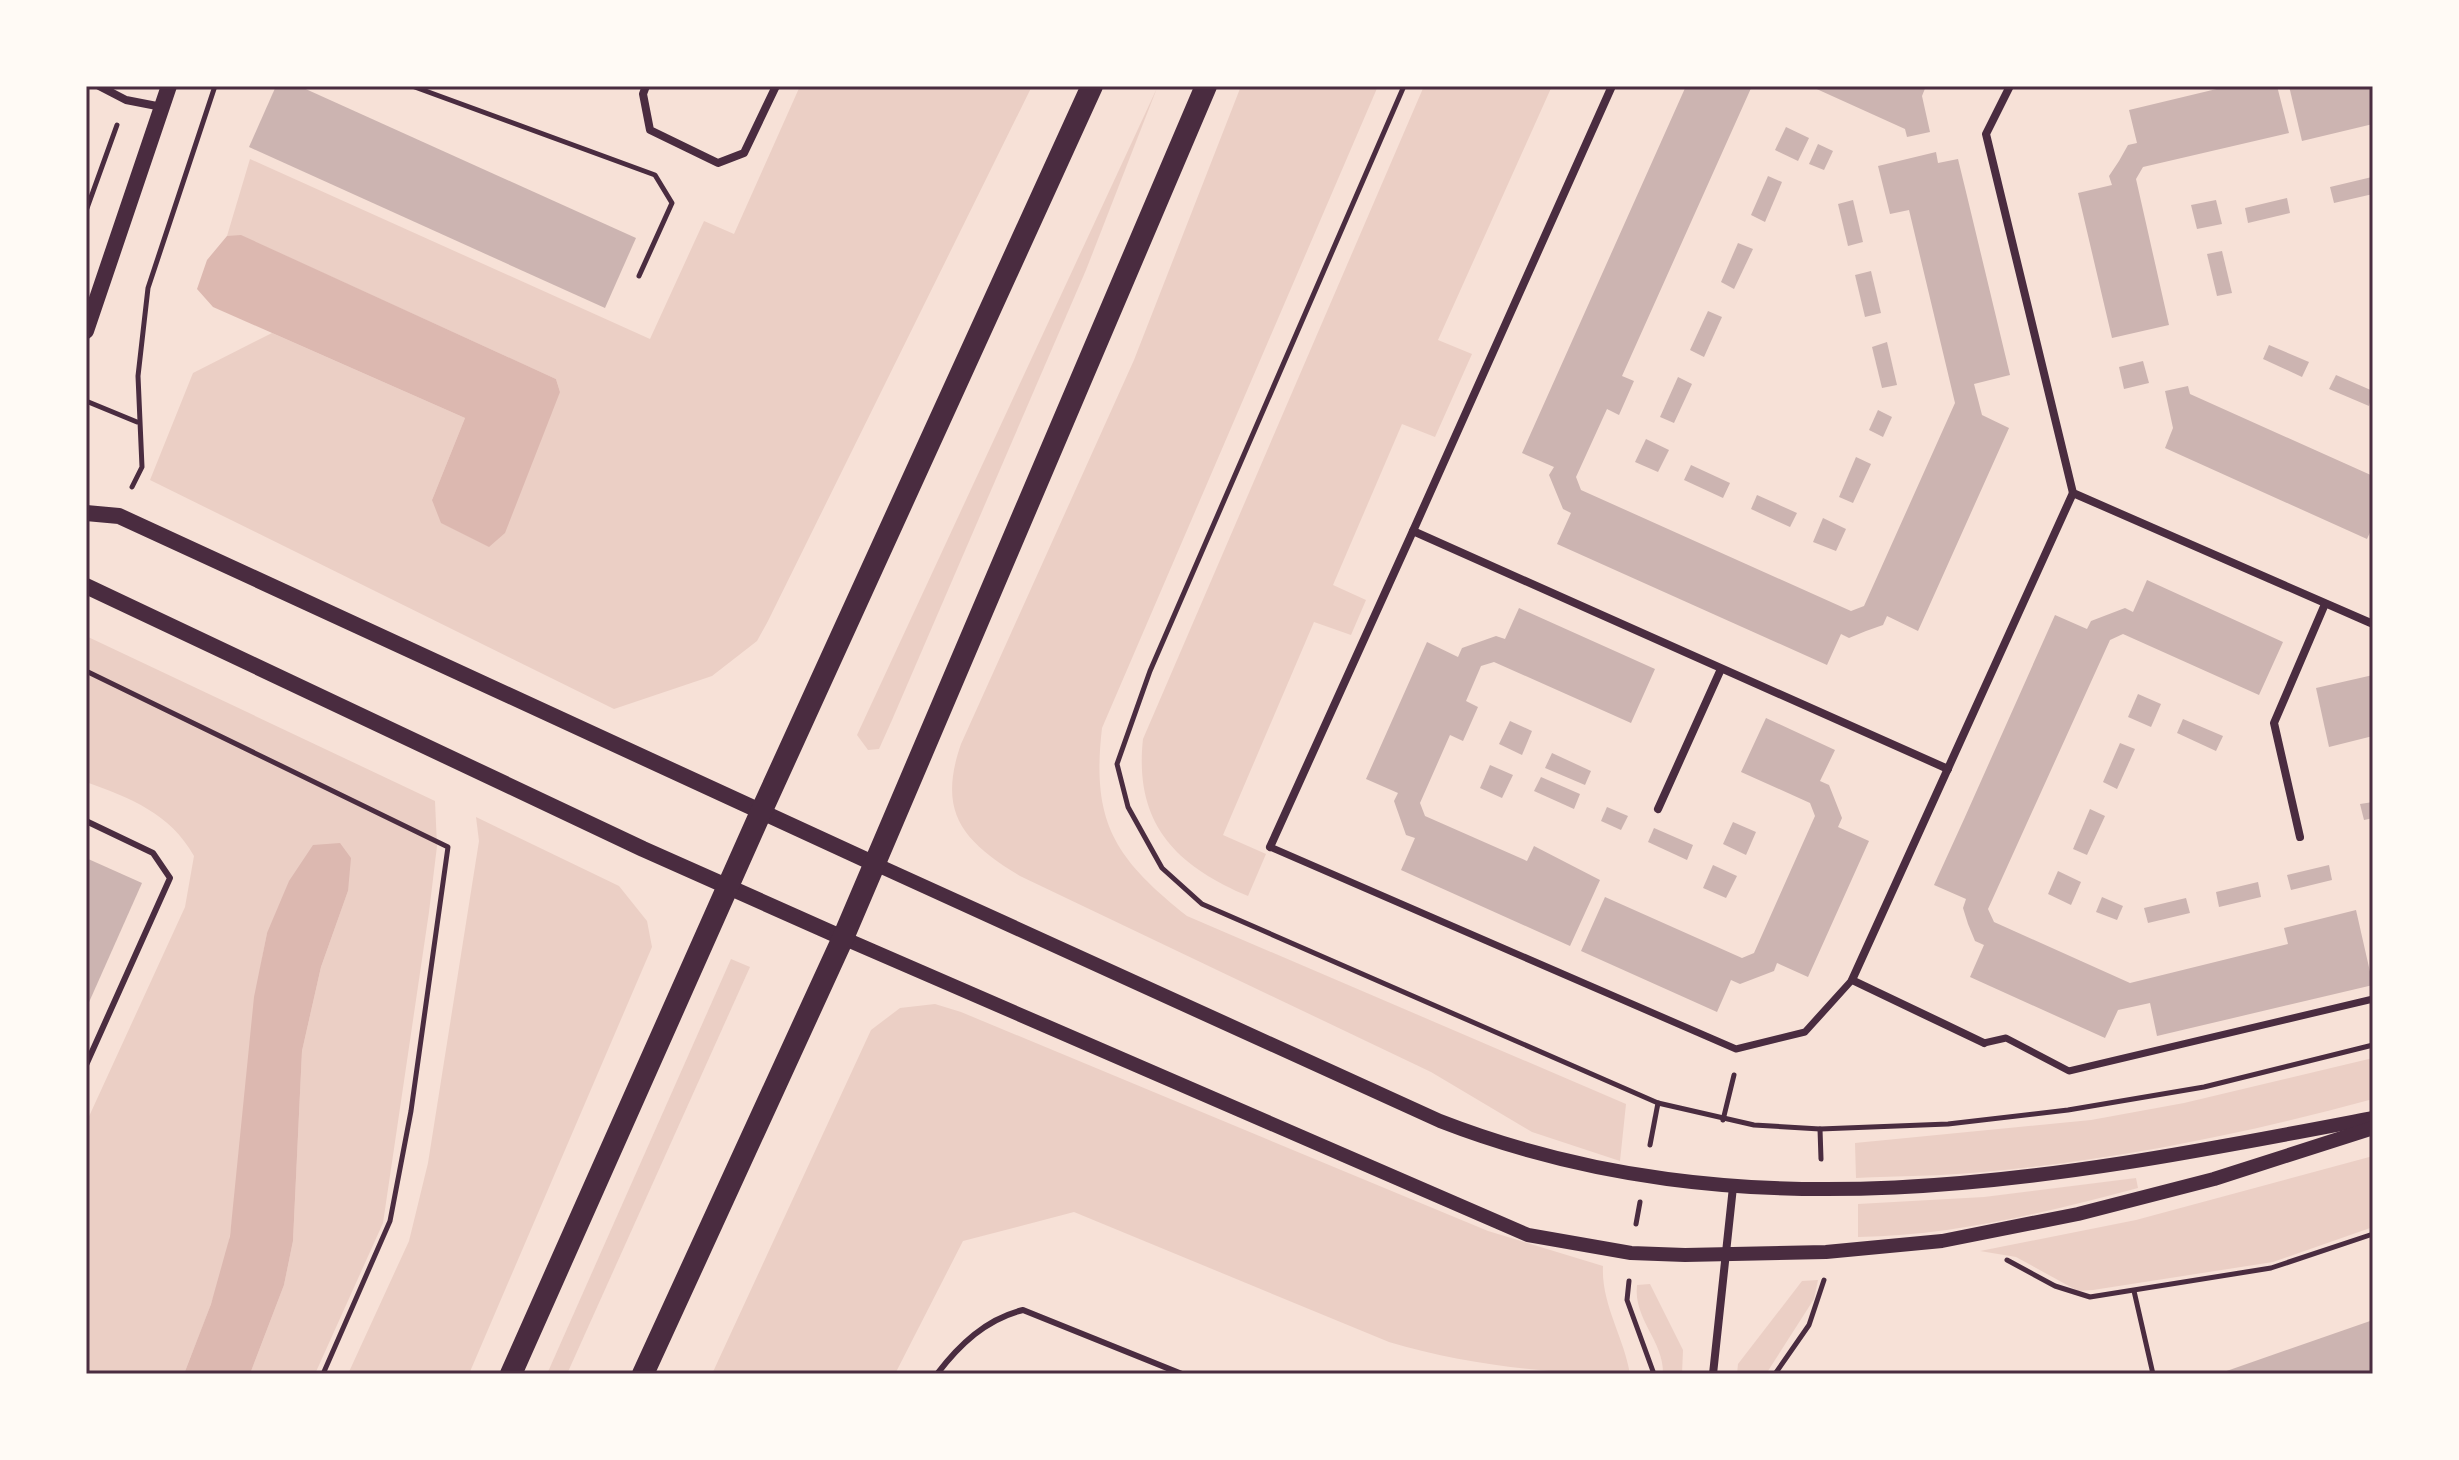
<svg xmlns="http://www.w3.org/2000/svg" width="2459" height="1460" font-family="Signika,sans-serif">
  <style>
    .green { fill: #ebcfc5 }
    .water { fill: #dcb8b0 }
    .building { fill: #ccb4b1 }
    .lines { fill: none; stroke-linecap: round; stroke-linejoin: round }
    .path { stroke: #4a2c40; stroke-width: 5 }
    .service { stroke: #4a2c40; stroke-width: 6 }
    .pedestrian { stroke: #4a2c40; stroke-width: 7 }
    .minor { stroke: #4a2c40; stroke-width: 8 }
    .tertiary { stroke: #4a2c40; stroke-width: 14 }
    .secondary { stroke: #4a2c40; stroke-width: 16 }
    .trunk { stroke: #4a2c40; stroke-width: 22 }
    .neatline { fill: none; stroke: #4a2c40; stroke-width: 3 }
  </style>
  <rect width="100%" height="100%" fill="#f7e1d7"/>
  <!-- green -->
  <g class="green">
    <polygon points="800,86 1032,86 768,621 757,641 712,676 614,709 150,480 193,373 272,333 465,418 432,500 560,392 556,379 242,236 227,236 250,159 650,339 704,221 734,234"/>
    <path d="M1241 86H1378L1102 728C1091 823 1115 858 1187 916L1626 1104 1620 1161 1532 1132 1431 1072 1020 876C963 841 937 813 961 744L1134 360Z"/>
    <path d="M1424 86H1552L1438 340 1472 354 1435 437 1402 424 1333 585 1366 600 1351 635 1314 622 1223 835 1266 854 1248 896C1174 865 1134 822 1143 739Z"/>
    <polygon points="1157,88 1086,270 892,720 879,749 868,750 857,735"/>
    <path d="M86 636 435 801 437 846 429 912 383 1223 315 1374H250L284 1285 293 1241 302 1051 321 967 348 891 267 933C246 1033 247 1135 230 1235 222 1283 201 1329 184 1374H86V1123L185 907 194 856C170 813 130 798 86 782Z"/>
    <polygon points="476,817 619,886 647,921 652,947 469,1374 348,1374 409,1241 428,1163 479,841"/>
    <polygon points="731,959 750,967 567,1374 547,1374"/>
    <path d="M935 1004 961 1012 1488 1231 1603 1266C1601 1304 1624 1337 1630 1374 1550 1374 1466 1365 1389 1342L1074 1212 963 1241 895 1374H712L871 1030 900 1008Z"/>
    <path d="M2373 1058V1099C2245 1134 2116 1160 1984 1172 1942 1176 1899 1176 1856 1178L1855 1143 2091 1120 2184 1103Z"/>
    <polygon points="2373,1156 2373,1227 2273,1262 2093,1290 2078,1291 2016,1257 1980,1251 2136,1220"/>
    <path d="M2136 1178 2138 1188C2046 1212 1954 1236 1858 1237V1204L1984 1197Z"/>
    <polygon points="1818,1280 1814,1299 1766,1374 1737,1374 1738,1364 1802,1281"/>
    <path d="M1650 1284 1683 1350 1682 1374H1663C1664 1341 1633 1319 1637 1285Z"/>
  </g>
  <!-- water -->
  <g class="water">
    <polygon points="241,235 556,379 560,392 505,533 489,547 441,523 432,500 465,418 213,307 197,289 207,260 227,236"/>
    <polygon points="340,843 351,858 348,891 321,967 302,1051 293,1241 284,1285 250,1374 184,1374 211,1304 230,1236 254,997 267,933 289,881 313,845"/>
  </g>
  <!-- building -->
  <g class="building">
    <polygon points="276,86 299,86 636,238 605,308 249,147"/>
    <polygon points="1686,86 1752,86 1622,376 1634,381 1619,415 1607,409 1576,477 1581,490 1851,611 1864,606 1955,403 1909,210 1890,214 1878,166 1936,152 1938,163 1958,159 1967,196 2010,375 1974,384 1982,415 2009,428 1918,631 1887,616 1883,625 1866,631 1849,638 1841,634 1827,665 1557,544 1571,513 1563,509 1549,475 1554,467 1522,453"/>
    <polygon points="1810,86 1926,86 1922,96 1930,132 1907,137 1905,129"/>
    <polygon points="2229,86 2277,86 2289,133 2143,167 2136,179 2169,325 2112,338 2078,193 2112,185 2109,176 2119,161 2128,145 2137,143 2129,110"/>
    <polygon points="2289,86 2373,86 2373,124 2302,141"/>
    <polygon points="1786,127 1809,138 1798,161 1775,150"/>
    <polygon points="1818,144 1833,151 1824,170 1809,164"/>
    <polygon points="1768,176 1782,182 1765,222 1751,215"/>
    <polygon points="2372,177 2373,194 2334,203 2330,187"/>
    <polygon points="2287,198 2290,213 2248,223 2245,208"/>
    <polygon points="1853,200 1863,242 1848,246 1838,204"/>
    <polygon points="2216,200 2222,224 2197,229 2191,205"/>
    <polygon points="1738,243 1753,249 1734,289 1721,282"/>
    <polygon points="2222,251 2232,293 2217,296 2207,254"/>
    <polygon points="1871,271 1881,313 1865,317 1855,275"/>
    <polygon points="1708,311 1722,317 1704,357 1690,350"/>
    <polygon points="1887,342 1897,385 1882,388 1872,347"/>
    <polygon points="2269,345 2309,362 2302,377 2263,359"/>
    <polygon points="2143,361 2149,383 2124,389 2119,367"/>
    <polygon points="2336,375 2373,391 2369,406 2329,389"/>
    <polygon points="1678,377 1692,384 1674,423 1660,417"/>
    <polygon points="2188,386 2190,394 2373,476 2373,526 2367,539 2165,448 2173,428 2165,391"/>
    <polygon points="1878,410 1892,417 1883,437 1869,430"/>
    <polygon points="1646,439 1669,450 1658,472 1635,462"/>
    <polygon points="1856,457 1871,464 1853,503 1839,497"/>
    <polygon points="1691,465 1730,483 1723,498 1684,480"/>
    <polygon points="1757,495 1797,513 1790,527 1751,509"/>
    <polygon points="1823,518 1846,529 1836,551 1813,542"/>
    <polygon points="2147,580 2283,642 2259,695 2123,634 2110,640 1988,909 1994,922 2130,983 2288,944 2284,928 2356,910 2373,985 2157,1036 2150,1003 2118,1010 2105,1038 1970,977 1984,945 1975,941 1968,924 1963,908 1966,899 1934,885 1965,817 2055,615 2087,629 2091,621 2125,608 2133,612"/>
    <polygon points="1519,608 1655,669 1631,723 1494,662 1481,666 1466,701 1478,707 1463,741 1450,735 1420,803 1425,816 1527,861 1534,846 1600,880 1570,946 1401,870 1415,838 1406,835 1394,801 1398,793 1366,779 1427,642 1458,657 1462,648 1496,636 1505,639"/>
    <polygon points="2373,675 2373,736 2329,747 2316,688"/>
    <polygon points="2138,694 2161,704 2151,727 2128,717"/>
    <polygon points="1766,718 1835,750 1820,781 1829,785 1842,818 1838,827 1869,841 1808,977 1777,963 1774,971 1740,984 1731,980 1717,1012 1581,951 1605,897 1742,958 1754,953 1815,816 1810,803 1741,772"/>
    <polygon points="2183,719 2223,736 2216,751 2177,733"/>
    <polygon points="1510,721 1532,731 1522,755 1499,744"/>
    <polygon points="2120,743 2135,749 2117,789 2103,782"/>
    <polygon points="1552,753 1591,771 1585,785 1545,768"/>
    <polygon points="1490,765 1513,775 1502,798 1480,788"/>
    <polygon points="1541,777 1580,794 1574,809 1534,791"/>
    <polygon points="2373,802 2373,818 2364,820 2360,804"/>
    <polygon points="1607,807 1628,816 1621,830 1601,821"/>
    <polygon points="2090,809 2105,816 2087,855 2073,849"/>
    <polygon points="1733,822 1756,832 1746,855 1723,844"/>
    <polygon points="1654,828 1693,845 1687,860 1648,842"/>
    <polygon points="86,858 142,883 86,1009"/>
    <polygon points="1713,865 1737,876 1726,898 1703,888"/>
    <polygon points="2329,865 2332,880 2291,890 2287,875"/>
    <polygon points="2058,871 2081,882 2071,905 2048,894"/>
    <polygon points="2258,882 2261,897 2219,907 2216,892"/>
    <polygon points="2102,897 2123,906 2117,920 2096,912"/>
    <polygon points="2186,898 2190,913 2148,923 2144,908"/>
    <polygon points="2373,1320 2373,1374 2218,1374"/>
  </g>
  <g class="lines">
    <!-- path -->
    <g class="path">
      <polyline points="412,86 655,175 672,203 639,276"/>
      <polyline points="1404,86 1150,671 1117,764 1128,807 1162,868 1202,904 1658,1103 1754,1125 1820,1129 1948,1124 2068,1110 2204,1087 2373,1045"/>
      <polyline points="86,211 117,125"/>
      <polyline points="86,401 137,422"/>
      <polyline points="132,487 142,467 138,376 148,288 215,86"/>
      <polyline points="86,671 448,847 411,1111 390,1221 323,1374"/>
      <polyline points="1723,1120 1734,1075"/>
      <polyline points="1820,1129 1821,1159"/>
      <polyline points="1650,1145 1658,1103"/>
      <polyline points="1636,1224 1640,1202"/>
      <polyline points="2007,1260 2055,1286 2090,1297 2271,1268 2373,1234"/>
      <polyline points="1629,1281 1627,1300 1654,1374"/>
      <polyline points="2134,1291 2153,1374"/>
      <polyline points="1775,1374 1809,1325 1824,1280"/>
    </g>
    <!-- service -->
    <g class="service">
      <polyline points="86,821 153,853 170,878 86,1065"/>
      <path d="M937 1374C959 1345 986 1319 1023 1310L1182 1374"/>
    </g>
    <!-- pedestrian -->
    <g class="pedestrian">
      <polyline points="1270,847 1736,1049 1805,1032 1852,980"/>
      <polyline points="1984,1043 2006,1038 2069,1071 2373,999"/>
    </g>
    <!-- minor -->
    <g class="minor">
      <polyline points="99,86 126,100 162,107"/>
      <polyline points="646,86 643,94 650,130 718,163 744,153 776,86"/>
      <polyline points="2010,86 1986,134 2073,493 2373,624"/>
      <polyline points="1413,531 1612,86"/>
      <polyline points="1658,809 1721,669"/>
      <polyline points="2300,837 2274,723 2325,604"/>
      <polyline points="1270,847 1413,531 1948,769"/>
      <polyline points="1984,1043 1852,980 2073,493"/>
      <polyline points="1713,1374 1733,1187"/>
    </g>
    <!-- tertiary -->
    <g class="tertiary">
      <path d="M875 864 1440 1121C1749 1241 2059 1178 2373 1118"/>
      <polyline points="843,938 1528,1235 1631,1253 1685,1255 1826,1252 1942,1241 2078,1214 2214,1179 2373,1128"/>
    </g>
    <!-- secondary -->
    <g class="secondary">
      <polyline points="86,331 169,86"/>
      <polyline points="86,513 119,516 875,864"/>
      <polyline points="86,586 643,849 843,938"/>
    </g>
    <!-- trunk -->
    <g class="trunk">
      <polyline points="511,1374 761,812 1092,86"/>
      <polyline points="643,1374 843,938 1206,86"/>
    </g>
  </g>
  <!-- border -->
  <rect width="2459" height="1460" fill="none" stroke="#fffaf5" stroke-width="176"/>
  <rect x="88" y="88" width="2283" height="1284" class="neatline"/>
</svg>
